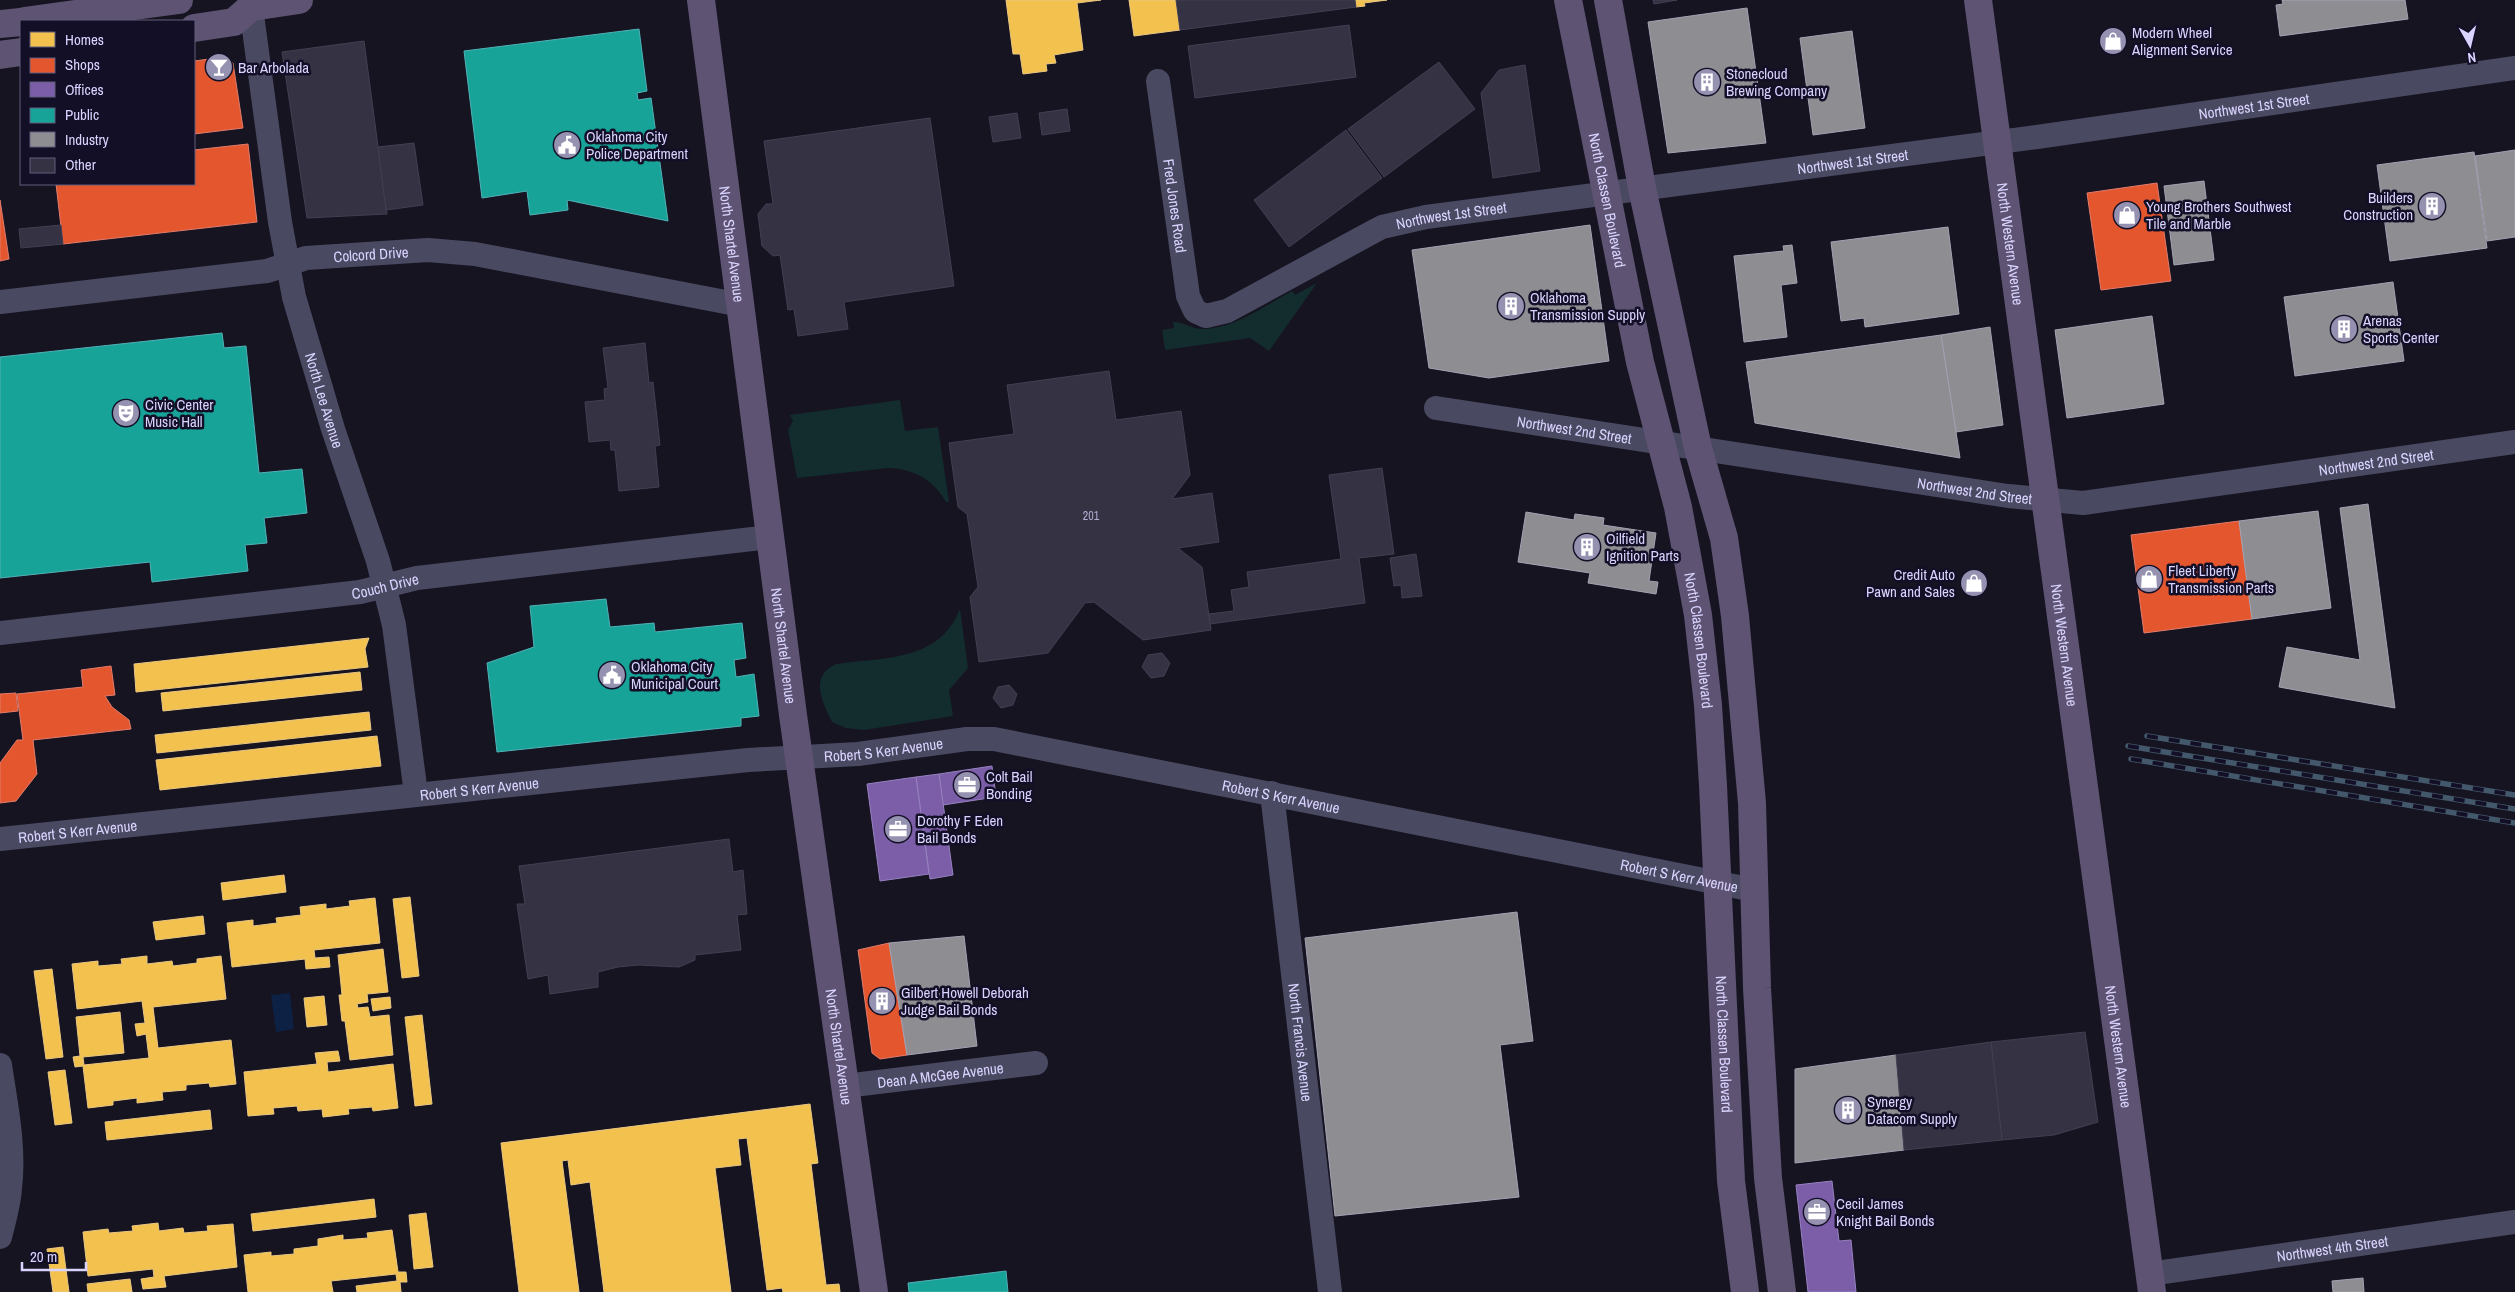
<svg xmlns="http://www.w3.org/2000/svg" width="2515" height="1292" font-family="'Archivo Narrow',sans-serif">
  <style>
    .green { fill: #132c2d }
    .water { fill: #0d2144 }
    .homes { fill: #f2c14e; stroke: #eac783 }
    .shops { fill: #e4572e; stroke: #e17c6d }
    .offices { fill: #7b5ea7; stroke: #9781c1 }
    .public { fill: #17a398; stroke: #51b2b7 }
    .industry { fill: #8d8d92; stroke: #a4a2b3 }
    .building { fill: #343243; stroke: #433f54 }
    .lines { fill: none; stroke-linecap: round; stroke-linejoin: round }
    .minor { stroke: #4a4962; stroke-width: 24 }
    .major { stroke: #5e5373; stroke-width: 28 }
    .rail-casing { stroke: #43596b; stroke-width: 5.5 }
    .rail { stroke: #130f26; stroke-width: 4; stroke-dasharray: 11; stroke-linecap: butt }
    .labels { text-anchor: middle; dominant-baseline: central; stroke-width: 5; stroke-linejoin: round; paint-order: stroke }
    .number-label { font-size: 12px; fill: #b0acd0 }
    .poi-label { font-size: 15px; fill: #d9d4ff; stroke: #130f26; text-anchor: start }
    .street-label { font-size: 15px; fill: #d9d4ff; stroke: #130f26 }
  </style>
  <rect width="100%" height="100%" fill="#161421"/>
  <!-- green -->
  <g class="green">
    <path d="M1317 283 1269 351 1250 338 1165 350 1162 330 1174 328 1173 322C1184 322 1192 329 1203 329 1234 329 1266 305 1292 291L1295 295Z"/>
    <path d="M900 400 905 431 938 427 949 502H946C933 479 914 469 888 468L797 478 788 430 793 421 790 415Z"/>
    <path d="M960 609 968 668 949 690 953 716 864 730 846 728 832 722C822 701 809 676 836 664 885 657 939 662 960 609Z"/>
  </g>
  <!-- water -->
  <polygon class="water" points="290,993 294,1029 276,1032 271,995"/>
  <!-- homes -->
  <g class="homes">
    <polygon points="1006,0 1101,0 1077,3 1083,50 1054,55 1056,63 1046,64 1047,71 1023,74 1020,54 1013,54"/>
    <polygon points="1129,0 1176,0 1180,30 1134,36"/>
    <polygon points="1355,0 1387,0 1364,3 1365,6 1356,7"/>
    <polygon points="369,638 365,649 368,667 136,692 134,664"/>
    <polygon points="360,672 362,690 163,711 161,693"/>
    <polygon points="369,712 371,730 157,753 155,735"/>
    <polygon points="377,736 381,766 160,790 156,760"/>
    <polygon points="284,875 286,892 223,900 221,883"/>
    <polygon points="410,897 419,976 402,978 393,899"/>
    <polygon points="375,898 380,943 314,950 315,958 329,957 330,967 306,969 305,959 232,967 227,923 253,920 253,926 277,923 276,918 301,915 300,907 326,904 326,909 350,906 349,901"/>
    <polygon points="203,916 205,934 156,940 153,922"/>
    <polygon points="383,949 388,992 367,994 368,1002 357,1004 358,1008 368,1007 370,1017 389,1015 393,1055 350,1060 345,1021 342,1021 339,995 342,995 338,955"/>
    <polygon points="147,956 147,964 172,961 173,966 197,963 197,959 221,956 226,999 153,1007 158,1048 231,1040 236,1084 210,1087 209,1083 186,1085 186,1090 162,1092 163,1100 137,1103 137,1098 113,1101 113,1105 88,1108 83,1066 75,1067 73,1057 80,1056 76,1017 120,1012 124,1053 83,1057 84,1065 149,1058 146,1034 137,1036 135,1024 145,1023 142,1001 77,1009 72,964 98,961 98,966 122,964 121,959"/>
    <polygon points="52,969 63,1057 46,1059 34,971"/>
    <polygon points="324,996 327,1025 307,1027 304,998"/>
    <polygon points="390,997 391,1008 373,1011 371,999"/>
    <polygon points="422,1015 432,1104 415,1106 405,1017"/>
    <polygon points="338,1051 340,1061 327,1062 328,1072 393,1064 398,1108 373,1111 372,1107 348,1109 349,1114 323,1117 322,1109 298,1111 297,1106 273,1108 274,1114 248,1116 244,1072 317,1064 315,1053"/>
    <polygon points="65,1070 72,1123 55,1125 48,1072"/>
    <polygon points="810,1104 818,1163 811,1164 826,1285 839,1284 840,1292 783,1292 782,1288 767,1290 747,1138 738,1139 741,1165 715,1168 731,1292 604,1292 590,1182 571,1185 568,1160 562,1161 579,1292 519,1292 501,1143"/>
    <polygon points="210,1110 212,1129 107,1140 105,1122"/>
    <polygon points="374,1199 376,1217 253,1231 251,1214"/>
    <polygon points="426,1213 433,1267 414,1269 409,1215"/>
    <polygon points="158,1223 159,1231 183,1228 184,1233 208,1231 207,1226 233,1224 237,1267 164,1276 166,1287 143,1289 141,1279 154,1277 153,1269 88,1276 83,1232 108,1229 109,1233 133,1231 132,1226"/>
    <polygon points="392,1230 398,1272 406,1272 407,1282 400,1282 401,1292 357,1292 356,1286 397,1281 396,1274 331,1281 333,1292 248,1292 244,1255 271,1252 271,1256 294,1254 294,1249 318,1246 318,1239 343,1235 343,1240 368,1238 367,1233"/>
    <polygon points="63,1247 69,1292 53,1292 47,1249"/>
    <polygon points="130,1279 132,1292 88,1292 87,1284"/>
  </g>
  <!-- shops -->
  <g class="shops">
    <polygon points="225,57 233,63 243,128 194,134 194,61"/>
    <polygon points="248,144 257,222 63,244 56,184 194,184 194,150"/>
    <polygon points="2157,183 2171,281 2101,290 2087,193"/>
    <polygon points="0,200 9,259 0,261"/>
    <polygon points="2239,521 2252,619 2144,633 2131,535"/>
    <polygon points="111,666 115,695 105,696 112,707 129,720 131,729 33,740 37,774 16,801 0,803 0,763 17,740 23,740 17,694 83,687 81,670"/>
    <polygon points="16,693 18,711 0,713 0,694"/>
    <polygon points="889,943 907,1055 880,1059 872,1053 858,950"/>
  </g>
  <!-- offices -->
  <g class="offices">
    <polygon points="992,766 996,797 943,805 939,774"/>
    <polygon points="939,774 953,875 930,879 916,777"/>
    <polygon points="916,777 929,874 880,881 867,784"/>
    <polygon points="1832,1181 1839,1241 1851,1240 1856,1292 1808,1292 1796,1185"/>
  </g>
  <!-- public -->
  <g class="public">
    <polygon points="639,29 647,91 637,93 638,100 651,98 668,221 567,200 568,210 530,215 527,191 482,198 464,51"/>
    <polygon points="222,333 224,348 246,346 259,473 302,469 307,513 264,518 267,543 245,545 248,571 152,582 150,562 0,578 0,357"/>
    <polygon points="606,599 610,627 654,623 655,632 742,623 746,658 734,660 736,677 754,674 759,716 741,718 741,726 497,752 487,663 534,647 530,606"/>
    <polygon points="1006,1271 1008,1292 909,1292 908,1283"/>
  </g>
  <!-- industry -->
  <g class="industry">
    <polygon points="2282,0 2405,0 2408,19 2280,36 2276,5 2283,4"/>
    <polygon points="1747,8 1766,143 1668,153 1648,22"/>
    <polygon points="1852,31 1865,128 1813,135 1800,38"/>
    <polygon points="2515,150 2515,237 2487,241 2475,156"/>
    <polygon points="2474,152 2487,248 2390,261 2377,165"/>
    <polygon points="2204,181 2214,260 2174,265 2164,186"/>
    <polygon points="1590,225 1609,361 1489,378 1429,368 1412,250"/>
    <polygon points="1948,227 1959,314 1865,327 1864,318 1841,321 1831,242"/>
    <polygon points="1792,245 1797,283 1781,285 1787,337 1744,342 1734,256 1784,251 1783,246"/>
    <polygon points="2393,282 2404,361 2295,376 2284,297"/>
    <polygon points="2152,316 2164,404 2067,418 2055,330"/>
    <polygon points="1990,327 2003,425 1956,432 1941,335"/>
    <polygon points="1941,335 1960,458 1755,423 1746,362"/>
    <polygon points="2368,504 2395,708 2279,687 2287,647 2360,660 2340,508"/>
    <polygon points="2318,511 2331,608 2252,619 2239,521"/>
    <polygon points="1526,512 1574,520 1575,514 1604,518 1603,525 1656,533 1649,581 1658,582 1656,594 1588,583 1590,573 1518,562"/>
    <polygon points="1517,912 1533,1041 1500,1045 1519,1197 1335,1216 1305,938"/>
    <polygon points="964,936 977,1046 907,1055 889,943"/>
    <polygon points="1896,1055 1904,1150 1795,1163 1795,1069"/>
    <polygon points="2363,1278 2364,1292 2333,1292 2332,1281"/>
  </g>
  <!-- building -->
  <g class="building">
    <polygon points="1176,0 1355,0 1356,7 1180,30"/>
    <polygon points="1653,0 1677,0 1654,4"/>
    <polygon points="1349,25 1356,77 1195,98 1188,46"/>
    <polygon points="364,41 387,214 307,218 282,52"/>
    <polygon points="1439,62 1475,109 1384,177 1348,129"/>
    <polygon points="1525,65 1540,171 1493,178 1481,93 1499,70"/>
    <polygon points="1067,109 1070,131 1042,135 1039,113"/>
    <polygon points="1017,113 1021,138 993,142 989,117"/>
    <polygon points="930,118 954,286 844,302 848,329 798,336 794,309 788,310 780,255 773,256 762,246 758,214 766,204 773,204 764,141"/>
    <polygon points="1346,130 1382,178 1289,247 1254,200"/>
    <polygon points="414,143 423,205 386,210 378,147"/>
    <polygon points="61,225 63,244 21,248 19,229"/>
    <polygon points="645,343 649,383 653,382 660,445 655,446 659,487 619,491 615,450 611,450 610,440 589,442 585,402 605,400 604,389 608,388 603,348"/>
    <polygon points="1109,371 1116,420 1181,411 1190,475 1172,499 1212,493 1219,542 1178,548 1202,567 1211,630 1143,640 1094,602 1085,603 1048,653 979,662 970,597 978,587 967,514 958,507 949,443 1014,434 1007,385"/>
    <polygon points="1382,468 1394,554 1359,558 1365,603 1210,624 1209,614 1234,611 1231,590 1249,587 1247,572 1341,559 1329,475"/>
    <polygon points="1416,554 1422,596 1402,598 1401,585 1394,586 1390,558"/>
    <polygon points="1162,653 1170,663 1164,676 1151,678 1142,667 1148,655"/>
    <polygon points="1009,685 1017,694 1013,705 1001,708 993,698 998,687"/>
    <polygon points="729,839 733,872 743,870 747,914 737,915 741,950 695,955 695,960 679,967 638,965 618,967 598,972 598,987 550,994 548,975 528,979 517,904 525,904 519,866"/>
    <polygon points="2085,1032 2098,1122 2054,1135 2002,1140 1991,1042"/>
    <polygon points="1991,1042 2002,1140 1904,1150 1896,1055"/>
  </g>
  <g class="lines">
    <!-- minor -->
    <g class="minor">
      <path id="s1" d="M250 0 280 222 294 297 333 429 378 561 394 625 416 794"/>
      <path id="s2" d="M1158 81 1188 296 1195 311 1206 316 1227 311 1367 235 1382 227 1426 217 2037 137 2515 68"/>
      <path id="s3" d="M0 302 267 271 306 258 428 250 475 254 741 305"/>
      <path id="s4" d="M1436 408 2008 496 2083 503 2515 442"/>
      <path id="s5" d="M0 633 360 592 417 578 769 537"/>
      <path id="s6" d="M1272 793 1330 1292"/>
      <path id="s7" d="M0 839 748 760 858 754 967 739H994L1754 890"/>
      <path d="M0 1065C6 1105 15 1148 10 1188 9 1204 4 1221 0 1237"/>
      <path id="s8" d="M845 1086 1036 1063"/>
      <path id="s9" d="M2149 1274 2515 1222"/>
    </g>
    <!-- major -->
    <g class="major">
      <path id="s10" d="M701 0 793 715 874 1292"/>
      <path id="s11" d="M1568 0 1640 362 1678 507 1698 615 1708 705 1713 785 1731 1181 1745 1292"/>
      <polyline points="1608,0 1642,188 1698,448 1724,538 1735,616 1752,803 1757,988 1768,1178 1782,1292"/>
      <path id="s12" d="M1978 0 2152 1292"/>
      <polyline points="24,21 179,0"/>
      <polyline points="0,24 21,22"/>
      <polyline points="194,28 234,22 251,7 299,0"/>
      <polyline points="0,55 21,52"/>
    </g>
    <!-- rail casing -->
    <g class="rail-casing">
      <g id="rail">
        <polyline points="2147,736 2515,795"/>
        <polyline points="2128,746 2515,809"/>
        <polyline points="2131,759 2515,823"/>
      </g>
    </g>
    <!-- rail -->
    <use href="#rail" class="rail"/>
  </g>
  <!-- icons -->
  <defs>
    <g id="shop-disc" transform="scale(1.4375)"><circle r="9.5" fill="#9591b1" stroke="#130f26"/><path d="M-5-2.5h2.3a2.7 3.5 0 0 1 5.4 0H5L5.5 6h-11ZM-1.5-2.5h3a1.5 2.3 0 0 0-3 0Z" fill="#fff"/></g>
    <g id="bar-disc" transform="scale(1.4375)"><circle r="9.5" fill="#9591b1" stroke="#130f26"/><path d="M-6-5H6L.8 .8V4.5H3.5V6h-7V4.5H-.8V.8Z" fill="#fff"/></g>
    <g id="building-disc" transform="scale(1.4375)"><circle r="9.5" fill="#9591b1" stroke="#130f26"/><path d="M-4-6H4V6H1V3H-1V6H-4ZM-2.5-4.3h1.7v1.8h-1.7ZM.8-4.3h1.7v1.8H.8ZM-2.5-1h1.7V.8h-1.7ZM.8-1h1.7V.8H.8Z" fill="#fff"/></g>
    <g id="civic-disc" transform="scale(1.4375)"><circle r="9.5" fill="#9591b1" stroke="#130f26"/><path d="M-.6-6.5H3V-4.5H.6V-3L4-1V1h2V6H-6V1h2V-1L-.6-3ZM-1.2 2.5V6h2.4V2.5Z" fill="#fff"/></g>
    <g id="theatre-disc" transform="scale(1.4375)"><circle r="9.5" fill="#9591b1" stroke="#130f26"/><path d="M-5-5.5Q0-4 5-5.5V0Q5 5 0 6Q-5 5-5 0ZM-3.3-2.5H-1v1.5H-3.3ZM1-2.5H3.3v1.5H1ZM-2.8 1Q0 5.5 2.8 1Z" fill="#fff"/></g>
    <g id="office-disc" transform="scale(1.4375)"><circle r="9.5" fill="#9591b1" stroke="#130f26"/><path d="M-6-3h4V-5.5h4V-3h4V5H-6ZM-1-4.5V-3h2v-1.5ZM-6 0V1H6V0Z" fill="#fff"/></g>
  </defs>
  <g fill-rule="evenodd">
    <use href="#shop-disc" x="2113" y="41"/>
    <use href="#bar-disc" x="219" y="67"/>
    <use href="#building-disc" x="1707" y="82"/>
    <use href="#civic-disc" x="567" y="145"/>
    <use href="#building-disc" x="2432" y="206"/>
    <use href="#shop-disc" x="2127" y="215"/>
    <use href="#building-disc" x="1511" y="306"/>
    <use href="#building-disc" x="2344" y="329"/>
    <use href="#theatre-disc" x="126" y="413"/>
    <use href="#building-disc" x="1587" y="547"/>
    <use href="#shop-disc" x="2149" y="579"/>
    <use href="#shop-disc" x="1974" y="583"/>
    <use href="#civic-disc" x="612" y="675"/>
    <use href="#office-disc" x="967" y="785"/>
    <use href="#office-disc" x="898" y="829"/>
    <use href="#building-disc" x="882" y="1001"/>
    <use href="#building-disc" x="1848" y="1110"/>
    <use href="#office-disc" x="1817" y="1212"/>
  </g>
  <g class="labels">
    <!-- number labels -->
    <g class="number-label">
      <text x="1091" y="516">201</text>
    </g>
    <!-- poi labels -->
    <g class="poi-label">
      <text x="2132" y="32">Modern Wheel<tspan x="2132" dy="17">Alignment Service</tspan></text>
      <text x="238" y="67">Bar Arbolada</text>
      <text x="1726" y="73">Stonecloud<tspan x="1726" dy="17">Brewing Company</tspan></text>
      <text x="586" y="136">Oklahoma City<tspan x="586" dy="17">Police Department</tspan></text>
      <text x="2413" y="197" text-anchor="end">Builders<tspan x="2413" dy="17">Construction</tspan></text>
      <text x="2146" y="206">Young Brothers Southwest<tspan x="2146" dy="17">Tile and Marble</tspan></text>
      <text x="1530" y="297">Oklahoma<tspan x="1530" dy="17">Transmission Supply</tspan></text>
      <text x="2363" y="320">Arenas<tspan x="2363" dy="17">Sports Center</tspan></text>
      <text x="145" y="404">Civic Center<tspan x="145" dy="17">Music Hall</tspan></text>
      <text x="1606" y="538">Oilfield<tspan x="1606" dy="17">Ignition Parts</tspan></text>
      <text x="2168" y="570">Fleet Liberty<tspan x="2168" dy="17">Transmission Parts</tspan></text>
      <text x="1955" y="574" text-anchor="end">Credit Auto<tspan x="1955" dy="17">Pawn and Sales</tspan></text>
      <text x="631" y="666">Oklahoma City<tspan x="631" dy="17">Municipal Court</tspan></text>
      <text x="986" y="776">Colt Bail<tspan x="986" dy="17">Bonding</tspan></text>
      <text x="917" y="820">Dorothy F Eden<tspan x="917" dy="17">Bail Bonds</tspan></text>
      <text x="901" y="992">Gilbert Howell Deborah<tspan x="901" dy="17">Judge Bail Bonds</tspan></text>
      <text x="1867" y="1101">Synergy<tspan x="1867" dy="17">Datacom Supply</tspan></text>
      <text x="1836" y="1203">Cecil James<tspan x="1836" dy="17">Knight Bail Bonds</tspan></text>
    </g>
    <!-- street labels -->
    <g class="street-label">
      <text stroke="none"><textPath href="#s2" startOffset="1324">Northwest 1st Street</textPath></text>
      <text stroke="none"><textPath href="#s2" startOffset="919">Northwest 1st Street</textPath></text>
      <text stroke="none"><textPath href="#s11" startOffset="204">North Classen Boulevard</textPath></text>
      <text stroke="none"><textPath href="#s2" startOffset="126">Fred Jones Road</textPath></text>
      <text stroke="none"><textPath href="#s2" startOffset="514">Northwest 1st Street</textPath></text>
      <text stroke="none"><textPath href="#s10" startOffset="246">North Shartel Avenue</textPath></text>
      <text stroke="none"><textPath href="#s12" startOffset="246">North Western Avenue</textPath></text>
      <text stroke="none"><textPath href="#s3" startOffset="375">Colcord Drive</textPath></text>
      <text stroke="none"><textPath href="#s1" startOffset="408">North Lee Avenue</textPath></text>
      <text stroke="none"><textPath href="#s4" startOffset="140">Northwest 2nd Street</textPath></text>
      <text stroke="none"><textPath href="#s4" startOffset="950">Northwest 2nd Street</textPath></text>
      <text stroke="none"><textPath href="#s4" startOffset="545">Northwest 2nd Street</textPath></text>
      <text stroke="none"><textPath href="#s5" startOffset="388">Couch Drive</textPath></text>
      <text stroke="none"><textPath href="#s11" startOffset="654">North Classen Boulevard</textPath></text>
      <text stroke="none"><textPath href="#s10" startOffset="651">North Shartel Avenue</textPath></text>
      <text stroke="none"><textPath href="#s12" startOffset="651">North Western Avenue</textPath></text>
      <text stroke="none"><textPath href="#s7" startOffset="888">Robert S Kerr Avenue</textPath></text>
      <text stroke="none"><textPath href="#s7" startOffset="482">Robert S Kerr Avenue</textPath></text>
      <text stroke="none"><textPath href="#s7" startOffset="1292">Robert S Kerr Avenue</textPath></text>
      <text stroke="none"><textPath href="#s7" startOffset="78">Robert S Kerr Avenue</textPath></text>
      <text stroke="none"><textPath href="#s7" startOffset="1698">Robert S Kerr Avenue</textPath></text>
      <text stroke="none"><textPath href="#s6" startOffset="251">North Francis Avenue</textPath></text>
      <text stroke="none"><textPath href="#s11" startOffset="1059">North Classen Boulevard</textPath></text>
      <text stroke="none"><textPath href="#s12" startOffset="1056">North Western Avenue</textPath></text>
      <text stroke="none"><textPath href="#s10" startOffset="1056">North Shartel Avenue</textPath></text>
      <text stroke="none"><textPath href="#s8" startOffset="96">Dean A McGee Avenue</textPath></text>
      <text stroke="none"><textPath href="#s9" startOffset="185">Northwest 4th Street</textPath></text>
    </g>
  </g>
  <!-- legend -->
  <rect x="20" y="20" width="175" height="165" fill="#130f26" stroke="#625e7d"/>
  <rect x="30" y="32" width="25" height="15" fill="#f2c14e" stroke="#625e7d"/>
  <text x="65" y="45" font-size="15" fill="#d9d4ff">Homes</text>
  <rect x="30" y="58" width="25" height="15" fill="#e4572e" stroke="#625e7d"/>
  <text x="65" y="70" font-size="15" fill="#d9d4ff">Shops</text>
  <rect x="30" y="82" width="25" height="15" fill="#7b5ea7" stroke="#625e7d"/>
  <text x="65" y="95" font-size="15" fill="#d9d4ff">Offices</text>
  <rect x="30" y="108" width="25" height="15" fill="#17a398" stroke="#625e7d"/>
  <text x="65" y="120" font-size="15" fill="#d9d4ff">Public</text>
  <rect x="30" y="132" width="25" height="15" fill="#8d8d92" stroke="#625e7d"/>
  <text x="65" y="145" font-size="15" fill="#d9d4ff">Industry</text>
  <rect x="30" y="158" width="25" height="15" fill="#343243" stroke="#625e7d"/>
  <text x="65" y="170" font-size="15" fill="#d9d4ff">Other</text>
  <!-- north arrow -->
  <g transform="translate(2470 45) rotate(172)" stroke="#130f26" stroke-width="4" paint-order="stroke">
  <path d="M0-4L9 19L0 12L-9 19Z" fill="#d9d4ff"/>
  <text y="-8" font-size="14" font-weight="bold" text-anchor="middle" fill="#d9d4ff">N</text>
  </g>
  <!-- scale -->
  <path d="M22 1262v8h64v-8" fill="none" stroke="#d9d4ff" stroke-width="2.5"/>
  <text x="30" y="1262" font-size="15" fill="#d9d4ff" stroke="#130f26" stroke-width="4" paint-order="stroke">20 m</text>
</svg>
